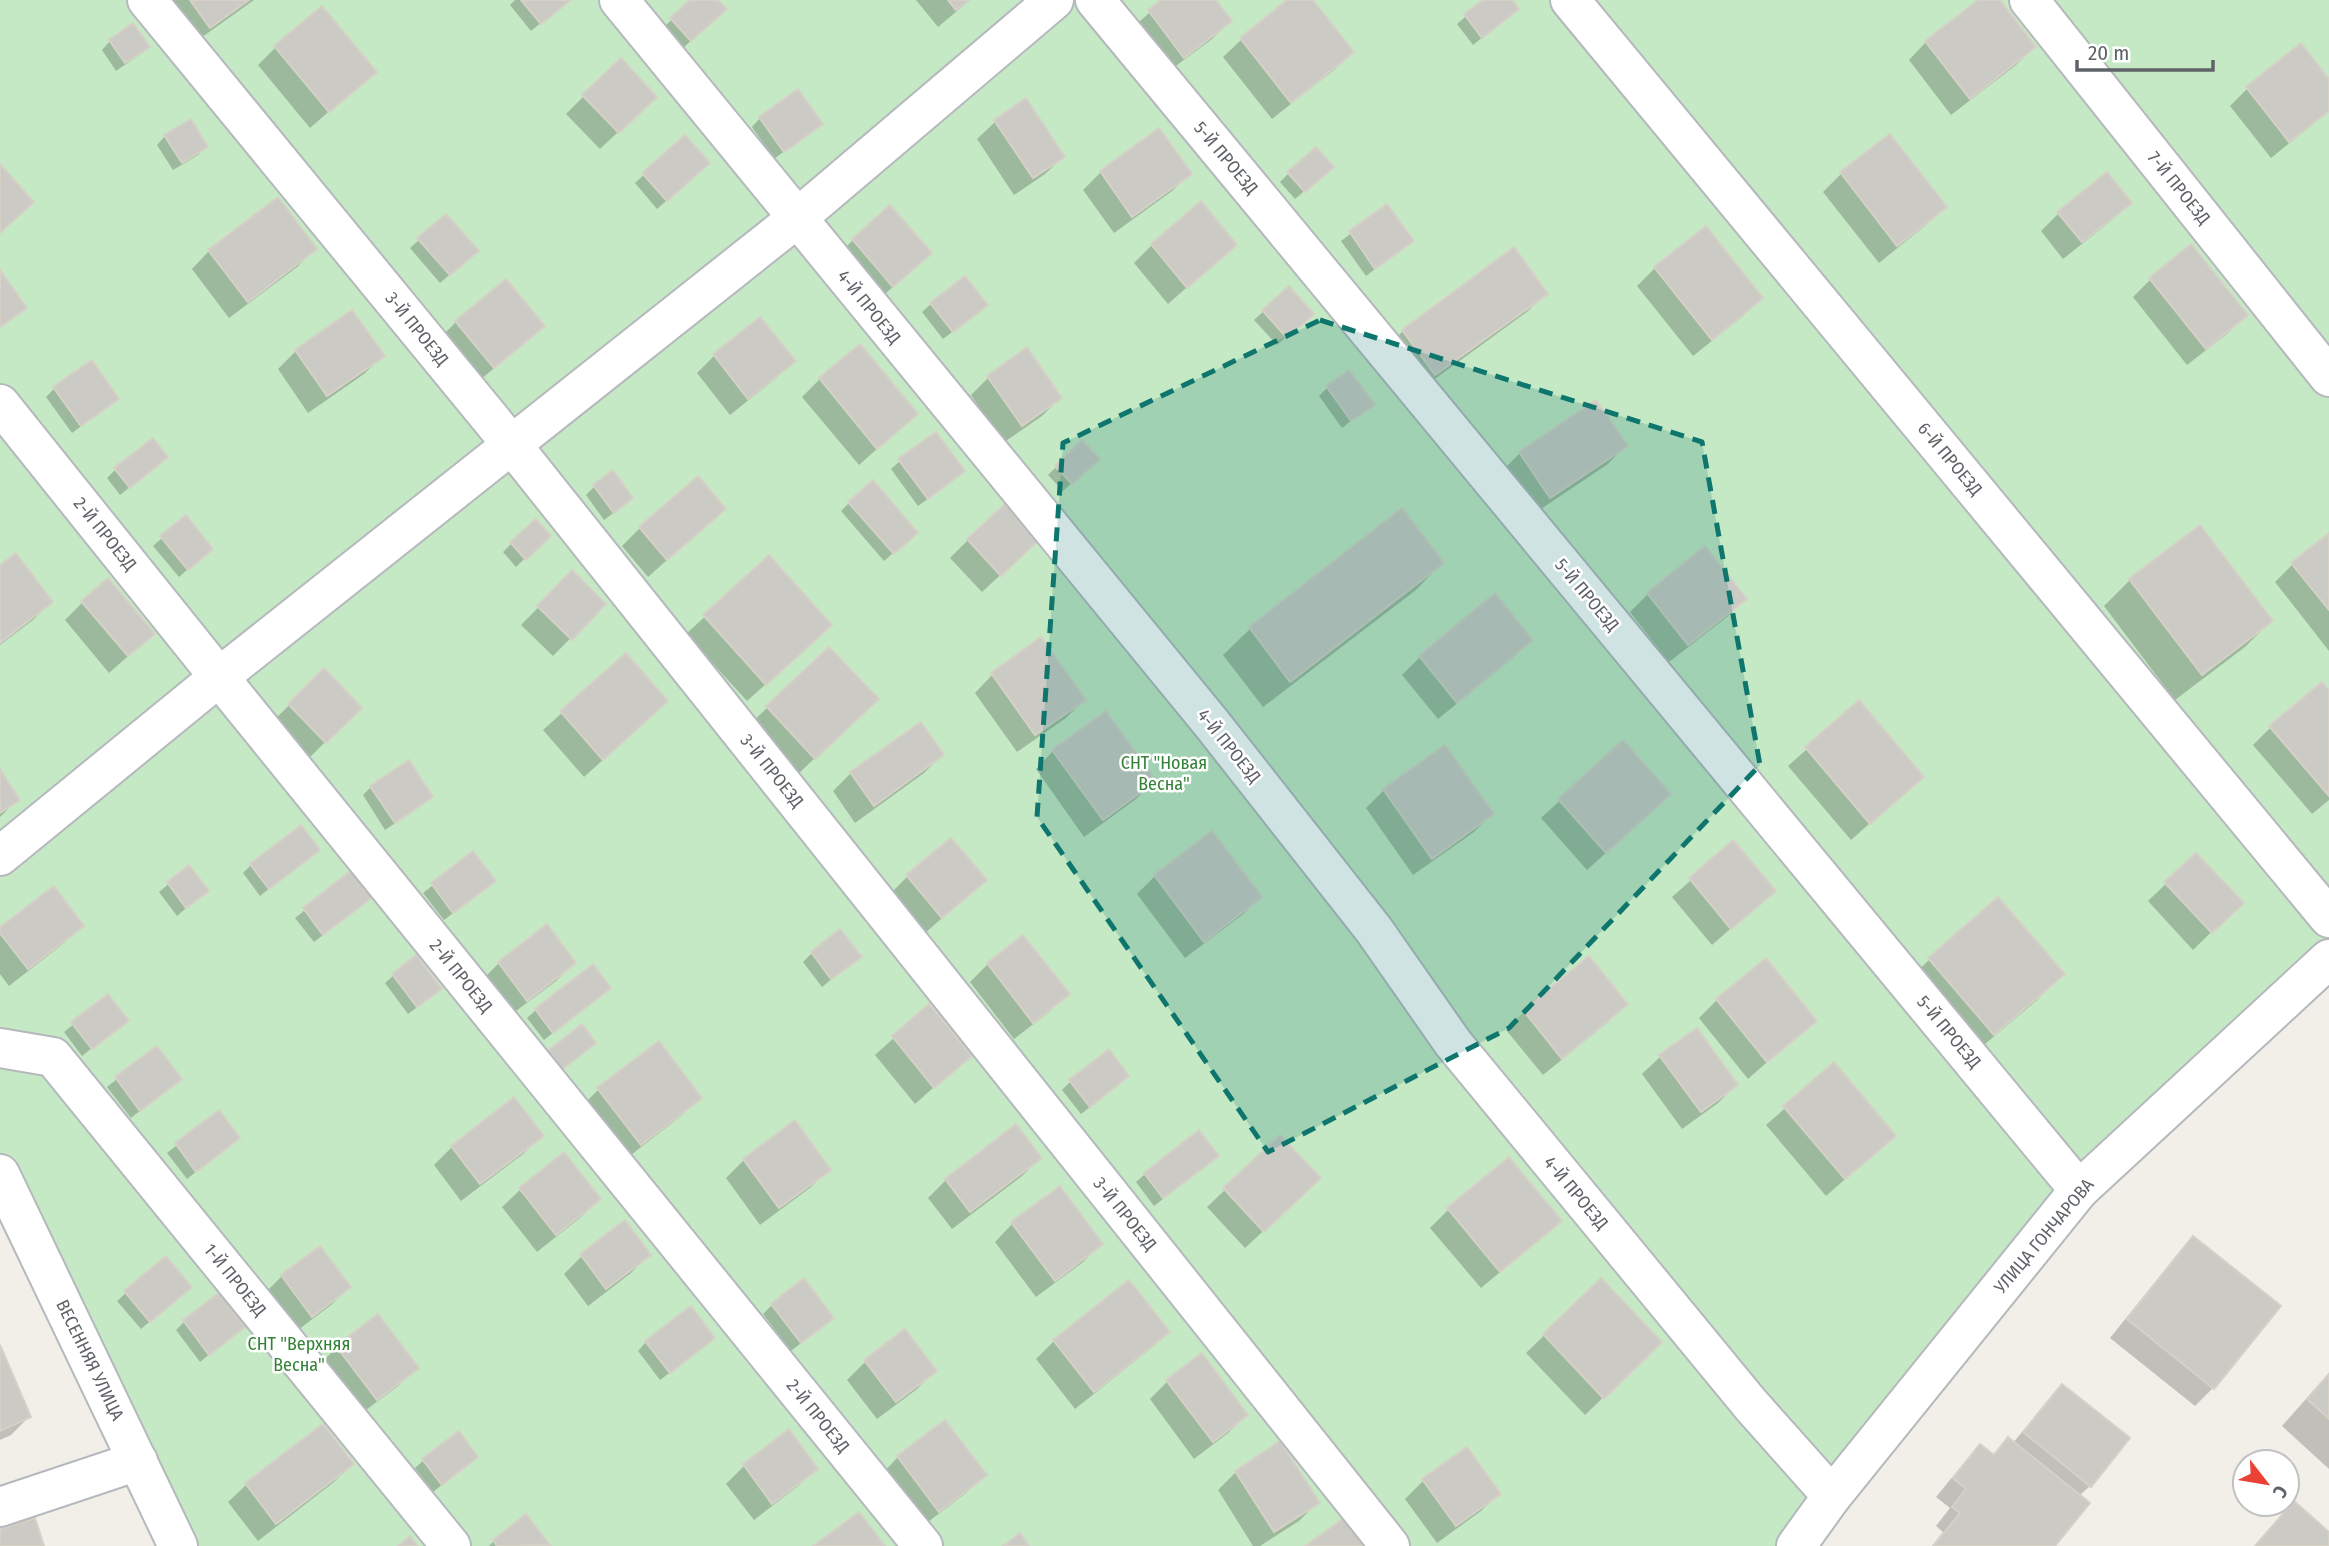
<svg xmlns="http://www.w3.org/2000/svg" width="2329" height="1546" font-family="'Fira Sans Condensed',sans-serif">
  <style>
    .green { fill: #c5e8c5 }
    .shadow { fill: #0003 }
    .building { fill: #cccac5; stroke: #d6d1c6; stroke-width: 2 }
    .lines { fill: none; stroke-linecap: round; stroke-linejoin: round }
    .minor-casing { stroke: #b5b8bc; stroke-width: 42 }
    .tertiary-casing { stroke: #b5b8bc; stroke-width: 42 }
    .minor { stroke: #fff; stroke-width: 38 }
    .tertiary { stroke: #fff; stroke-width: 38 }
    .marked { fill: #0f766e; fill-opacity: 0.2; stroke: #0f766e; stroke-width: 5; stroke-dasharray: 14 9; stroke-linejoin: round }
    .labels { text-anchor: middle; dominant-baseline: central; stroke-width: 5; stroke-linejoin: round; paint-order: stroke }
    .street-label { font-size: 18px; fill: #5f6368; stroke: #fff }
    .park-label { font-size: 18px; fill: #348238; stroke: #fff }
  </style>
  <rect width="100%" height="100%" fill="#f1efe8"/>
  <!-- green -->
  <polygon class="green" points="0,0 2329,0 2329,959 2079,1190 1796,1546 178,1546 0,1174"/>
  <!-- shadow -->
  <g class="shadow">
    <polygon points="160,0 254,0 191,45"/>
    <polygon points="515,0 569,0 531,31 510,5"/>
    <polygon points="692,0 716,0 716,17 682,49 663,28"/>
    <polygon points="916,0 970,0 938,27"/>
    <polygon points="1164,0 1214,0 1230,21 1212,39 1165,74 1131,29"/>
    <polygon points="1290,0 1311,0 1352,52 1334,70 1272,119 1223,57 1241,40"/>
    <polygon points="1485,0 1510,0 1508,17 1473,45 1457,24"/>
    <polygon points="1980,0 1998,0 2034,47 2016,65 1951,115 1909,60 1926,42"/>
    <polygon points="110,41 148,47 139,55 116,71 102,50"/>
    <polygon points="276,47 375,71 310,128 258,65"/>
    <polygon points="2329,81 2329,111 2271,158 2230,106 2248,88"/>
    <polygon points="584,96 637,114 600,149 566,114"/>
    <polygon points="1026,101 1063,157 1045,174 1014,195 977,139 995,122"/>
    <polygon points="760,118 820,124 774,159 752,127"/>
    <polygon points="165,136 206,147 198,155 173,170 157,145"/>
    <polygon points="1889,136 1945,207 1927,224 1879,263 1823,192 1841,174"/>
    <polygon points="685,137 699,172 657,209 635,183"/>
    <polygon points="1101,172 1190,173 1172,191 1114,233 1083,190"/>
    <polygon points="1289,173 1323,175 1295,199 1280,182"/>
    <polygon points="2129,203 2112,220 2063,259 2041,231 2059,213"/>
    <polygon points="1387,206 1412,241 1366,276 1341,241"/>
    <polygon points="419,240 468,259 440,283 410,248"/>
    <polygon points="853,240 930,253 874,304 835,258"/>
    <polygon points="1152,245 1235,245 1168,304 1134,263"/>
    <polygon points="315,249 297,267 229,318 192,269 209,251"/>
    <polygon points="1655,268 1761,298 1743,316 1693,356 1637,286"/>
    <polygon points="2151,279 2246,315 2228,333 2187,365 2133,297"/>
    <polygon points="1289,288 1303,322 1277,345 1254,320"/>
    <polygon points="1546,293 1528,311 1417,392 1385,349 1403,331"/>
    <polygon points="931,304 977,313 943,339 922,312"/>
    <polygon points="456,322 543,326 525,343 475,384 438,340"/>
    <polygon points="296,351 382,356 364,374 308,413 278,369"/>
    <polygon points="714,356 793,361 775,379 730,415 697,373"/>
    <polygon points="989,377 1060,398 1042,416 1003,443 971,395"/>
    <polygon points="820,379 916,414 859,465 802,397"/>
    <polygon points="55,388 117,399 72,433 46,397"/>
    <polygon points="1327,388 1372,404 1342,428 1319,396"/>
    <polygon points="1082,442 1089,467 1063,491 1048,475"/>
    <polygon points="1625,446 1608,464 1532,515 1502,471 1520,453"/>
    <polygon points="900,461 954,480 918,506 891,469"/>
    <polygon points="157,465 120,495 107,478 116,469"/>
    <polygon points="594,487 623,506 604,520 586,495"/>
    <polygon points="849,503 907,541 884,561 841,511"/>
    <polygon points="724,509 648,577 622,546 640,528"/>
    <polygon points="1402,511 1442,563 1416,590 1263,707 1223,655 1250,629"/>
    <polygon points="186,517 202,557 179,577 153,546"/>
    <polygon points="2329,535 2329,651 2275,582 2293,564"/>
    <polygon points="968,540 1020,557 982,592 950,558"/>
    <polygon points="512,543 540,544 516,567 503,552"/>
    <polygon points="769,558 812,643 747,701 686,634"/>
    <polygon points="0,567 51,602 33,620 0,645"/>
    <polygon points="572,573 604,604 553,656 521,625"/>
    <polygon points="2130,580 2271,621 2245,647 2175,700 2104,606"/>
    <polygon points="1648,594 1744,599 1727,617 1669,662 1630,612"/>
    <polygon points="83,602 153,634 109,673 65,620"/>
    <polygon points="1531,640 1513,658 1438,719 1402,675 1420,657"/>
    <polygon points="829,649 858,717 796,776 749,725"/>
    <polygon points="625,656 648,719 584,777 543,730"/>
    <polygon points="324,671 360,708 307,760 271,723"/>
    <polygon points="992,675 1084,700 1066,718 1017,752 975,693"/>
    <polygon points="2329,693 2329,800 2312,814 2253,745 2271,727"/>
    <polygon points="1859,703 1922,777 1851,840 1788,766"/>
    <polygon points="1623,743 1651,812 1587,870 1541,818"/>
    <polygon points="1053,751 1154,781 1136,799 1084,837 1036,769"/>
    <polygon points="942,755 924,773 855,823 833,791 851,773"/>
    <polygon points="0,773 18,799 0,817"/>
    <polygon points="371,787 431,797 422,805 385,830 363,795"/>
    <polygon points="1384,790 1492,814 1474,832 1413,875 1366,808"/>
    <polygon points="1212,833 1260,897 1242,915 1185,958 1137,894 1155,876"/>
    <polygon points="1733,843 1773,891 1712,945 1672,897"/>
    <polygon points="317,850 260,896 243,873 251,865"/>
    <polygon points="473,854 485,889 444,920 423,893"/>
    <polygon points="2196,855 2241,903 2193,950 2148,901"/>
    <polygon points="189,867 207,890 177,916 159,892"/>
    <polygon points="353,872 363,904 314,942 295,918"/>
    <polygon points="907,877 985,880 924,934 890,894"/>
    <polygon points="1998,900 2062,974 2036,1001 1966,1060 1902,986 1929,960"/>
    <polygon points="81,926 64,943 9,986 0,974 0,929"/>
    <polygon points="547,926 574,963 556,981 508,1017 481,981 499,963"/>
    <polygon points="812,953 859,957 822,987 803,962"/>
    <polygon points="1589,958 1626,1004 1608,1022 1543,1075 1506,1030 1524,1012"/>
    <polygon points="988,964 1067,994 1049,1012 1014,1039 970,982"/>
    <polygon points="394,975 431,997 408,1014 385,983"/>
    <polygon points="609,988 544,1040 527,1018 536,1010"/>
    <polygon points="108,997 126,1021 82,1056 64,1032"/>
    <polygon points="1717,1000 1815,1020 1748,1079 1699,1018"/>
    <polygon points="928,1007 969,1056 915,1104 875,1055"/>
    <polygon points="156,1048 180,1079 131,1118 107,1087"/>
    <polygon points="1660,1057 1736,1085 1718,1103 1682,1129 1642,1074"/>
    <polygon points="1834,1065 1894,1136 1826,1196 1766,1125"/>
    <polygon points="1071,1081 1119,1084 1081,1114 1062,1090"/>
    <polygon points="599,1089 700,1098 682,1115 622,1162 581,1107"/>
    <polygon points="218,1112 238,1138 187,1179 167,1153"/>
    <polygon points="541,1136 523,1154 461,1201 434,1165 452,1147"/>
    <polygon points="564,1154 599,1199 581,1217 537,1252 502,1207 520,1190"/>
    <polygon points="1040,1158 1022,1176 952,1229 928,1198 946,1180"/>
    <polygon points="744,1160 829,1169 811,1187 760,1225 726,1178"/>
    <polygon points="1508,1160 1559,1220 1541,1238 1481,1288 1430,1228 1448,1210"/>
    <polygon points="1208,1164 1154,1206 1136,1182 1145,1174"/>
    <polygon points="1225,1190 1301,1196 1245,1248 1207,1207"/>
    <polygon points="1012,1224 1101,1244 1083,1262 1036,1297 995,1242"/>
    <polygon points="2194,1238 2279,1307 2213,1388 2195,1406 2110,1338 2176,1256"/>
    <polygon points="648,1255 631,1273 588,1306 564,1274 582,1256"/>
    <polygon points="165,1258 181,1295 141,1329 117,1301"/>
    <polygon points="282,1276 349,1287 331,1305 294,1333 264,1294"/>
    <polygon points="1601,1280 1642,1360 1585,1415 1526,1353"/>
    <polygon points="772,1305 832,1318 791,1351 763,1314"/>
    <polygon points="378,1316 416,1368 398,1386 358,1416 319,1365 337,1347"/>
    <polygon points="185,1321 243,1327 200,1362 176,1330"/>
    <polygon points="1168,1331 1150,1349 1075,1409 1036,1359 1054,1341"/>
    <polygon points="904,1332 934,1371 917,1389 877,1419 847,1380 865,1362"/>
    <polygon points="646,1342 704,1347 660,1380 638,1351"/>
    <polygon points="0,1350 29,1417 11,1435 0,1440"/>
    <polygon points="2329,1373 2329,1469 2282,1426"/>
    <polygon points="1168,1381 1246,1415 1228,1433 1194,1459 1150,1399"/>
    <polygon points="2062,1386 2090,1486 2079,1496 2053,1546 1932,1546 1943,1532 1936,1526 1950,1508 1936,1497 1963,1464 1980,1446 1992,1455 2009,1439 2013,1443 2045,1404"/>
    <polygon points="788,1432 816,1468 798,1486 754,1520 726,1484 744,1466"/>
    <polygon points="1279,1444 1317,1503 1299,1521 1260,1546 1253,1546 1218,1490 1236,1472"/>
    <polygon points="1467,1449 1498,1494 1481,1511 1437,1543 1405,1499 1423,1481"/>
    <polygon points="898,1457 984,1475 966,1493 920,1528 881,1475"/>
    <polygon points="424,1460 467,1465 433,1492 415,1468"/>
    <polygon points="352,1464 334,1482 258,1541 228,1502 246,1485"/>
    <polygon points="494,1541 547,1545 489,1546"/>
  </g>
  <!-- building -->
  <g class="building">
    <polygon points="190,0 249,0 210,28"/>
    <polygon points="521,0 571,0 541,24"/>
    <polygon points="690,0 718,0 727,9 691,41 670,18"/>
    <polygon points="948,0 969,0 956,10"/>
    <polygon points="1161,0 1216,0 1232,21 1184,58 1148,10"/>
    <polygon points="1287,0 1313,0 1354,52 1291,103 1240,38"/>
    <polygon points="1483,0 1512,0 1519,9 1482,38 1464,14"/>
    <polygon points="1978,0 2000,0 2036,47 1970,99 1925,41"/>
    <polygon points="322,6 377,72 329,112 274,46"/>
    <polygon points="133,23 150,47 125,63 109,40"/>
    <polygon points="2301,43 2329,79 2329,111 2289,142 2246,87"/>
    <polygon points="621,58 657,97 619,133 582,95"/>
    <polygon points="798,89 823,124 784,152 759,117"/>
    <polygon points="1026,98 1065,157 1033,178 994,120"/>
    <polygon points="191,119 208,147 182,163 164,135"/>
    <polygon points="1159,128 1192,174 1132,217 1100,171"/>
    <polygon points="1890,134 1947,207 1897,246 1840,172"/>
    <polygon points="685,135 710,163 667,201 642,173"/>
    <polygon points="1316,147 1334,167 1305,192 1287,172"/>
    <polygon points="0,164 34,202 0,233"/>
    <polygon points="2107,172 2132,203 2082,242 2057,212"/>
    <polygon points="278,197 317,249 248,302 208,250"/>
    <polygon points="1201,201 1237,245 1187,288 1151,244"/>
    <polygon points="1387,204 1414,241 1375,269 1349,231"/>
    <polygon points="890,205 932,253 893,287 852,239"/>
    <polygon points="446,214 479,251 450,275 417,238"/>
    <polygon points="1706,226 1763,298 1712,340 1654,267"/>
    <polygon points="2191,244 2248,315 2206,349 2149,278"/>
    <polygon points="1514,247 1548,294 1435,375 1402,330"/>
    <polygon points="0,270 27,308 0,327"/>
    <polygon points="965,276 988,305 953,332 930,303"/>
    <polygon points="506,279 545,326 494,368 455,321"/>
    <polygon points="1289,286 1314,314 1287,338 1262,310"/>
    <polygon points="352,310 385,356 327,396 295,350"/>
    <polygon points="760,317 796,361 748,399 713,354"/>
    <polygon points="860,344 918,414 877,449 819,378"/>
    <polygon points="1027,347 1062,398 1022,426 987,376"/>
    <polygon points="92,360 119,399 81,426 53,387"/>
    <polygon points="1349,370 1375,405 1351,421 1326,386"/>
    <polygon points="1596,400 1628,446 1550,498 1519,452"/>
    <polygon points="936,432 965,471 928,499 898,459"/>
    <polygon points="153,438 168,457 130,488 114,468"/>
    <polygon points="1082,440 1100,459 1072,484 1055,466"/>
    <polygon points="613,470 633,498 614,513 593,485"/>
    <polygon points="698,476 726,509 667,560 639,527"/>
    <polygon points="873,480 918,533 894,554 848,502"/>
    <polygon points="1006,503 1040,539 1001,576 967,539"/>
    <polygon points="1402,508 1444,563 1290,682 1249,627"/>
    <polygon points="186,515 213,549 188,570 160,536"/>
    <polygon points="536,519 551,536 526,560 510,542"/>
    <polygon points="2200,525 2273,621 2202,675 2129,579"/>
    <polygon points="2329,533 2329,610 2291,563"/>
    <polygon points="1705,546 1747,599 1688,645 1647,593"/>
    <polygon points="16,553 53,602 0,643 0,565"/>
    <polygon points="769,555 832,625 766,685 703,615"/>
    <polygon points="572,570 606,604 572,640 537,606"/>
    <polygon points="108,578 155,634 128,656 81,601"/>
    <polygon points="1495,593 1533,640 1457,703 1419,656"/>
    <polygon points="1041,637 1086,700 1035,735 991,673"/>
    <polygon points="829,647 879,699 815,759 766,706"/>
    <polygon points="626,653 668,701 603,760 560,711"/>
    <polygon points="324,668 362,708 326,743 288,704"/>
    <polygon points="2322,682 2329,690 2329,796 2269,726"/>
    <polygon points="1859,700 1924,777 1870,824 1805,747"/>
    <polygon points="1106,711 1156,781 1103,820 1052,750"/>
    <polygon points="921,722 944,755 874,806 850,772"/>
    <polygon points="1623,740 1671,794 1606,853 1558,799"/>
    <polygon points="1445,745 1494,814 1432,859 1383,789"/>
    <polygon points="409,760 433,797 395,823 370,786"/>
    <polygon points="0,769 20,800 0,813"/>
    <polygon points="301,825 320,850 269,889 250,864"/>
    <polygon points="1212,831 1262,897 1204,942 1154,875"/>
    <polygon points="951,838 987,880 942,918 906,875"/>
    <polygon points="1733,840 1776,891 1731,929 1689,878"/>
    <polygon points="473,851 496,881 453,913 431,883"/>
    <polygon points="2196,853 2244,903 2212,933 2164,882"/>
    <polygon points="189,865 209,891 186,908 167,882"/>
    <polygon points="353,869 374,896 323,935 303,908"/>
    <polygon points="54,886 84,926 28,969 0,933 0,927"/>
    <polygon points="1998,897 2065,974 1994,1035 1928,958"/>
    <polygon points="547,924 576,963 527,1001 498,962"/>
    <polygon points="840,929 862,957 831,979 811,952"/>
    <polygon points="1023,935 1070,994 1033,1023 987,963"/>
    <polygon points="416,955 442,989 417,1007 392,974"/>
    <polygon points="1589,956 1628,1004 1562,1059 1523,1010"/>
    <polygon points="1766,958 1817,1021 1767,1062 1716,999"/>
    <polygon points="593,964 611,988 553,1033 535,1009"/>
    <polygon points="108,994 129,1021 92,1049 71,1022"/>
    <polygon points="929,1004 972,1056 934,1088 892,1036"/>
    <polygon points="582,1024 596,1043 560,1071 546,1052"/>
    <polygon points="1697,1028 1738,1085 1701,1112 1659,1055"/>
    <polygon points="659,1041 702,1098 641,1145 597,1088"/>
    <polygon points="157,1046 182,1079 140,1111 115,1077"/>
    <polygon points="1109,1049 1129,1076 1090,1107 1069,1080"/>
    <polygon points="1834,1062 1896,1136 1845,1179 1783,1106"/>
    <polygon points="514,1097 544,1136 480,1184 451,1146"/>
    <polygon points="219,1110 240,1138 196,1172 175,1143"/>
    <polygon points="795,1120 831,1170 779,1208 743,1159"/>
    <polygon points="1016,1124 1042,1158 970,1212 945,1179"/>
    <polygon points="1199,1130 1219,1156 1163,1198 1144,1173"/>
    <polygon points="1280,1135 1321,1178 1264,1232 1223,1188"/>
    <polygon points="564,1152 601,1199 556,1235 519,1188"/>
    <polygon points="1509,1157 1562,1221 1500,1272 1447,1208"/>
    <polygon points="1060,1186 1103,1244 1055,1281 1011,1222"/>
    <polygon points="625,1220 651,1255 606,1289 580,1254"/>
    <polygon points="2193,1236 2281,1306 2214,1389 2127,1319"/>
    <polygon points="320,1246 351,1287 312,1317 281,1275"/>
    <polygon points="166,1256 192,1287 150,1322 124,1291"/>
    <polygon points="804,1278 834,1318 801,1343 771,1304"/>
    <polygon points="1601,1278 1662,1342 1604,1399 1543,1334"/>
    <polygon points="1129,1280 1170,1332 1094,1392 1053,1340"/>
    <polygon points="219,1293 245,1327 209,1355 183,1320"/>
    <polygon points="691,1306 715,1338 670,1373 645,1341"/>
    <polygon points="378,1314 419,1368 377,1400 336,1346"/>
    <polygon points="905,1329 937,1371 896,1402 864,1360"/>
    <polygon points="0,1345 31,1417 0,1431"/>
    <polygon points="1202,1353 1248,1415 1213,1442 1166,1380"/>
    <polygon points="2329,1374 2329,1419 2307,1399"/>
    <polygon points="2062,1384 2130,1438 2091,1487 2023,1432"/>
    <polygon points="945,1420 987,1475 939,1512 897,1456"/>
    <polygon points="323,1424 354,1464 276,1524 245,1483"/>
    <polygon points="789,1429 818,1469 772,1504 743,1464"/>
    <polygon points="459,1431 478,1457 442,1485 422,1459"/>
    <polygon points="2008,1437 2090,1503 2055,1546 1933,1546 1960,1513 1952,1507 1966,1489 1953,1478 1980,1444 1994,1455"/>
    <polygon points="1280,1441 1320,1503 1274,1532 1235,1471"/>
    <polygon points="1467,1447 1501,1494 1456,1526 1422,1479"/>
    <polygon points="2294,1501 2329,1532 2329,1546 2255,1546"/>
    <polygon points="859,1512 885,1546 813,1546"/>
    <polygon points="526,1514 550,1545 497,1546 493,1540"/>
    <polygon points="35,1518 44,1546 0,1546 0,1529"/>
    <polygon points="1344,1518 1364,1546 1305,1546"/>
    <polygon points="1020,1533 1029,1546 1003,1546"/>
    <polygon points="410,1536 418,1546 398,1546"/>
  </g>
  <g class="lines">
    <!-- minor casing -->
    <g class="minor-casing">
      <g id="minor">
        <polyline points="147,0 512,445 1390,1546"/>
        <polyline points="619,0 1212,724 1374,930 1453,1043 1751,1405 1832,1496"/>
        <polyline points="1095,0 2079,1190"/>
        <polyline points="1570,0 2329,918"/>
        <polyline points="2029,0 2329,377"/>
        <polyline points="0,404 219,677 923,1546"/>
        <polyline points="0,856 219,677 796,219 1054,0"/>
        <polyline points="0,1048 53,1057 451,1546"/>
        <polyline points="0,1174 178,1546"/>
        <polyline points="0,1507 138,1461"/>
      </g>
    </g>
    <!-- tertiary casing -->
    <g class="tertiary-casing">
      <polyline id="tertiary" points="1796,1546 1832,1496 2079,1190 2329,959"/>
    </g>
    <!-- minor -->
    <use href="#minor" class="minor"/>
    <!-- tertiary -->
    <use href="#tertiary" class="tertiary"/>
  </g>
  <!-- marked area -->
  <path class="marked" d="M1320 320 1702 442 1760 765 1509 1028 1268 1152 1037 817 1063 443Z"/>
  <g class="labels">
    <!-- street labels -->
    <g class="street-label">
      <text transform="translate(1226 158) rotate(50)">5-Й ПРОЕЗД</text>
      <text transform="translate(2179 188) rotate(51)">7-Й ПРОЕЗД</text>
      <text transform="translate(869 307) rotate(51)">4-Й ПРОЕЗД</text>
      <text transform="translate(417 329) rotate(51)">3-Й ПРОЕЗД</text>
      <text transform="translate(1950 459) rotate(50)">6-Й ПРОЕЗД</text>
      <text transform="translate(105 534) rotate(51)">2-Й ПРОЕЗД</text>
      <text transform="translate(1587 595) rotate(50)">5-Й ПРОЕЗД</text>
      <text transform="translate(1229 746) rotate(51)">4-Й ПРОЕЗД</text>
      <text transform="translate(772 771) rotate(51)">3-Й ПРОЕЗД</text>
      <text transform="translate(461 976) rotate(51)">2-Й ПРОЕЗД</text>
      <text transform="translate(1949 1032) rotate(50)">5-Й ПРОЕЗД</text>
      <text transform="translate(1576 1193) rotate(50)">4-Й ПРОЕЗД</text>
      <text transform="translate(1125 1214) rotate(51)">3-Й ПРОЕЗД</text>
      <text transform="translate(2044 1236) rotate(-50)">УЛИЦА ГОНЧАРОВА</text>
      <text transform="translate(235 1280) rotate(51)">1-Й ПРОЕЗД</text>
      <text transform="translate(90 1360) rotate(64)">ВЕСЕННЯЯ УЛИЦА</text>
      <text transform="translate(818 1416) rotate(51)">2-Й ПРОЕЗД</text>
    </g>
    <!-- park labels -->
    <g class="park-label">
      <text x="1164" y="763">СНТ "Новая<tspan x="1164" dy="21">Весна"</tspan></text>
      <text x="299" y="1344">СНТ "Верхняя<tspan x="299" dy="21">Весна"</tspan></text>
    </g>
  </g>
  <!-- north arrow -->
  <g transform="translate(2266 1483) rotate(121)"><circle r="33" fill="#ffffff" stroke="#bfc1c3" stroke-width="2"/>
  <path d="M0-5L12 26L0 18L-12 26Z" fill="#ea4335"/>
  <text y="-10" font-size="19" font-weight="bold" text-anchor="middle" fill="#5f6368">С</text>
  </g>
  <!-- scale -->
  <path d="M2077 60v10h136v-10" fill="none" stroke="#5f6368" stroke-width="3.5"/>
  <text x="2088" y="60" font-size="21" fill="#5f6368" stroke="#ffffff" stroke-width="5" paint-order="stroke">20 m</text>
</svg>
